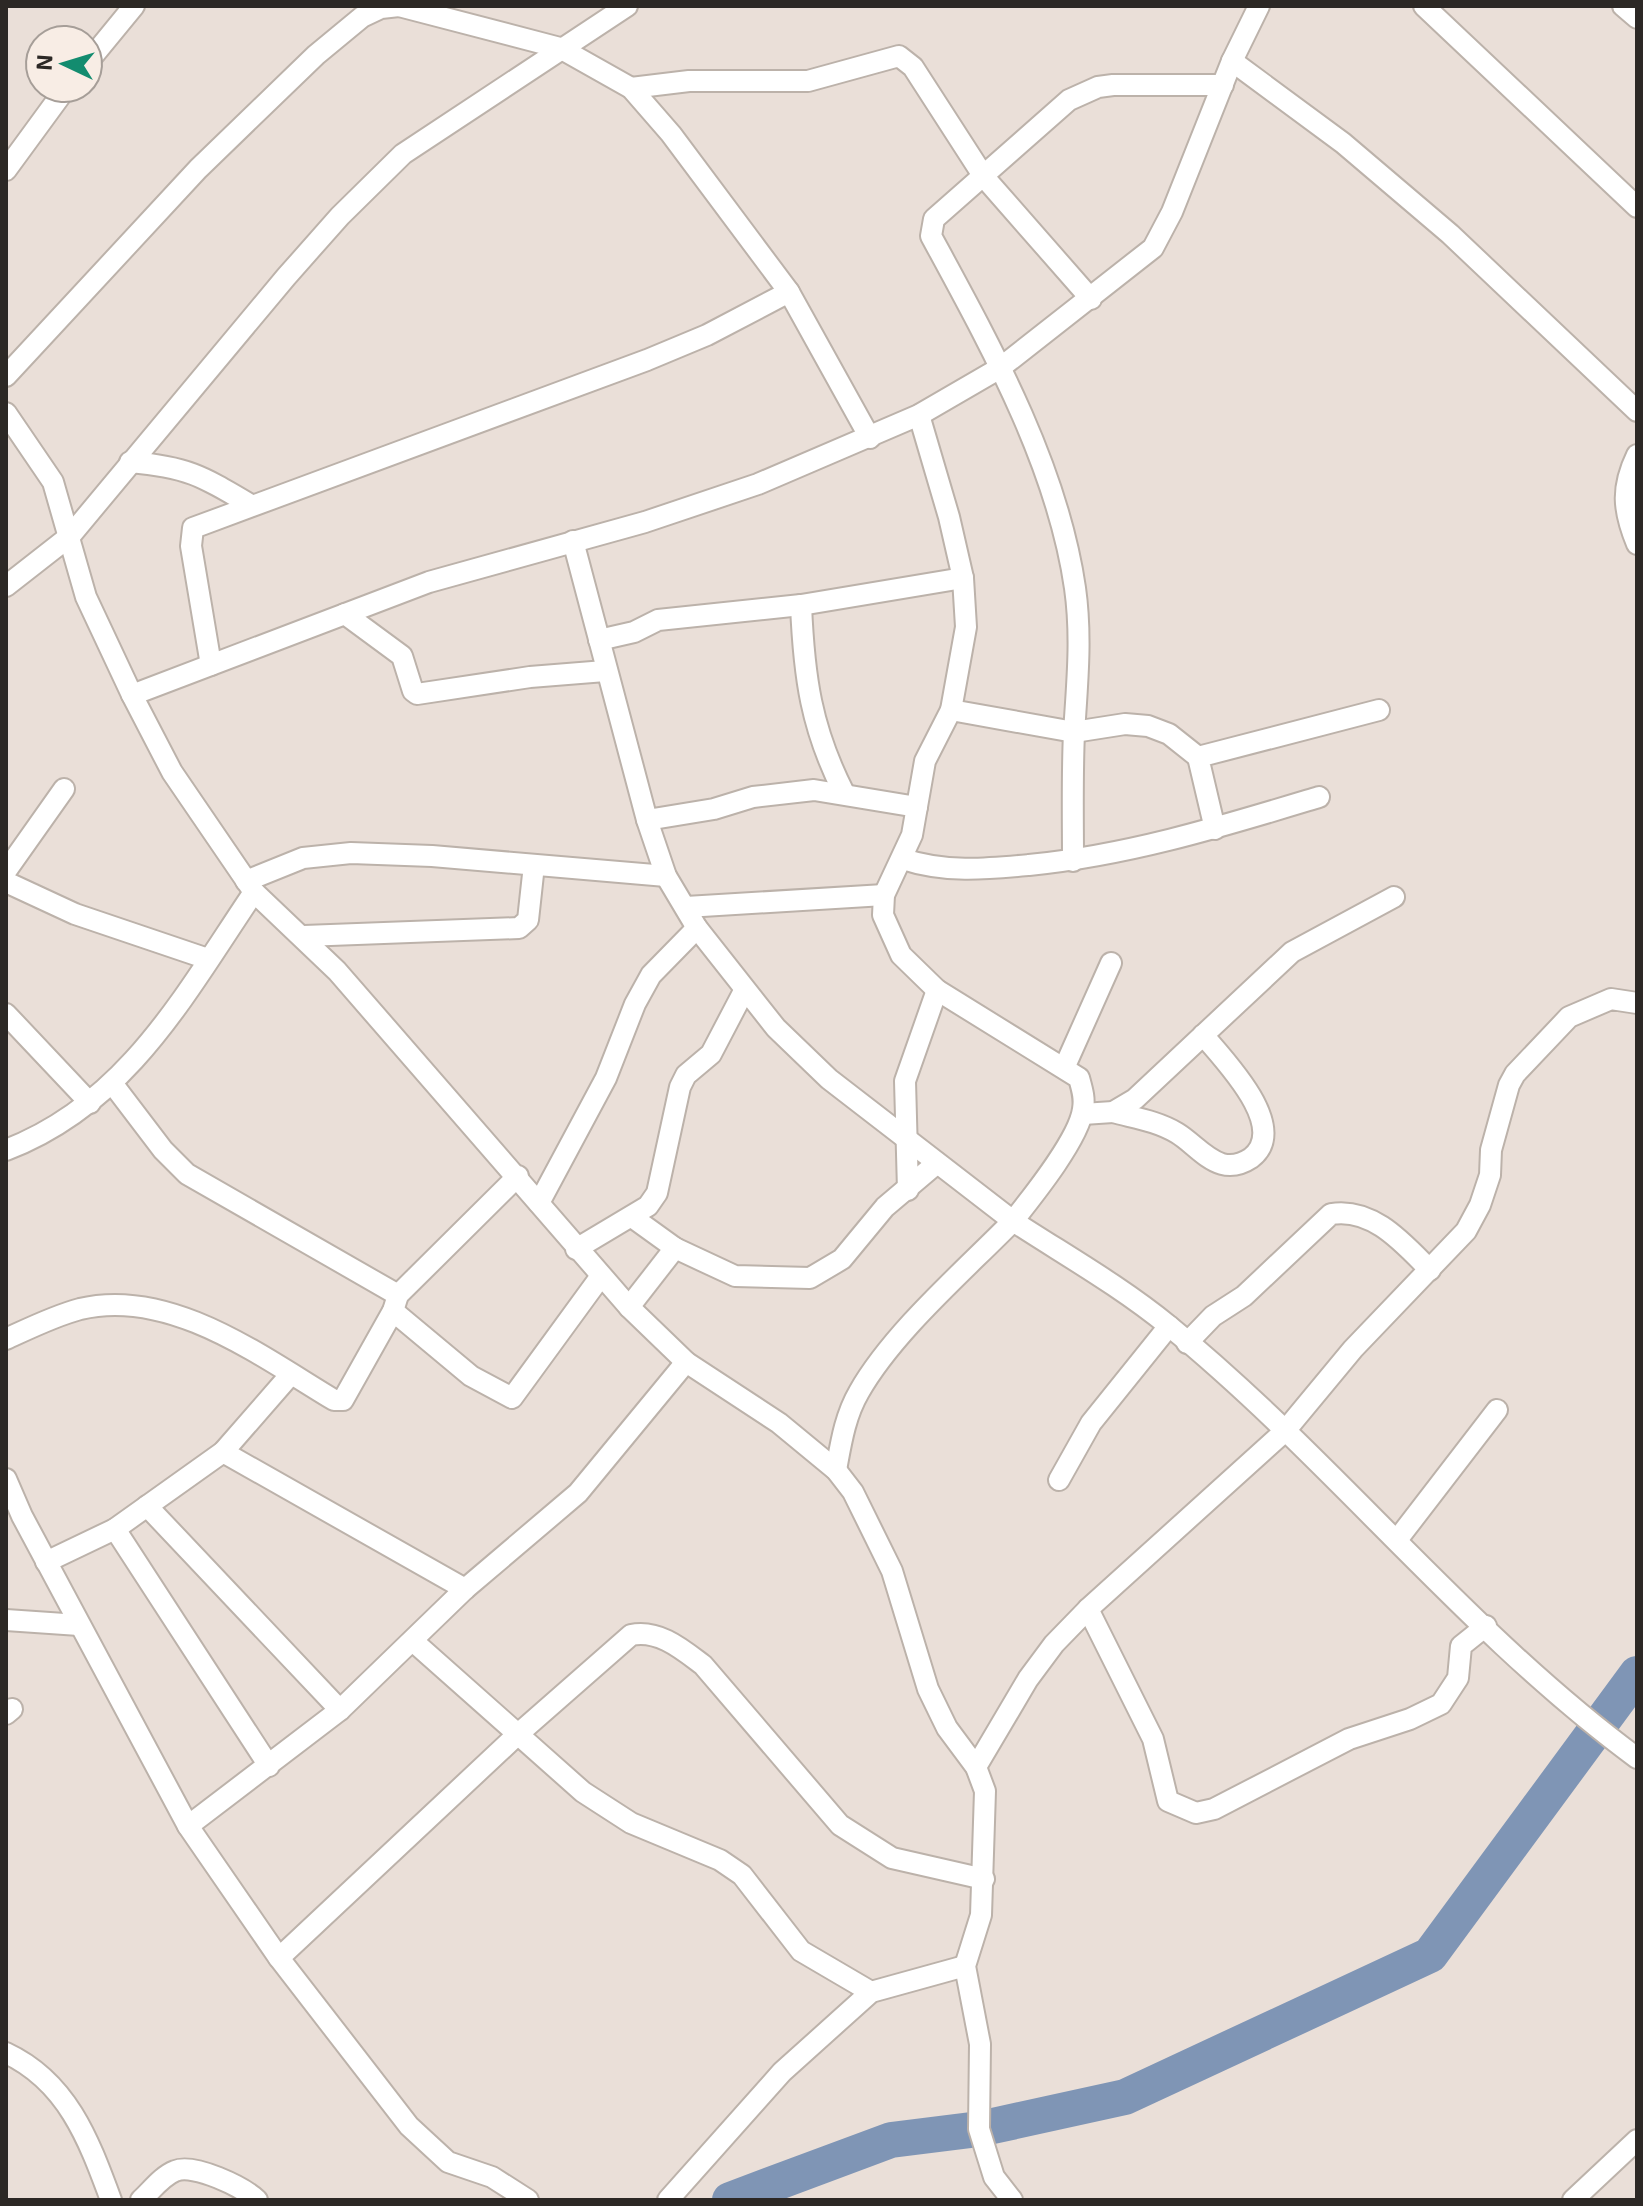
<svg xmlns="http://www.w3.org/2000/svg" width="1643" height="2206" font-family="'Exo 2',sans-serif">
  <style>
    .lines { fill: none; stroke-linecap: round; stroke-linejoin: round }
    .river { stroke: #7f95b5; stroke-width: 36 }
    .street-casing { stroke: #bcb2aa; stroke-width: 24 }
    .street { stroke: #fff; stroke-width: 20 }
  </style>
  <rect width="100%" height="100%" fill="#eadfd8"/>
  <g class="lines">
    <!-- river -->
    <polyline class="river" points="730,2200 891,2140 979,2129 1125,2097 1430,1955 1637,1674"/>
    <!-- street casing -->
    <g class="street-casing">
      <g id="street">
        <polyline points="399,6 560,48 631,88 671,134 789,292"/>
        <polyline points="1424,6 1637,207"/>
        <polyline points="1623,6 1637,18"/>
        <polyline points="1232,61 1343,143 1450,234 1637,411"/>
        <polyline points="88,62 134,6"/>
        <polyline points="631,88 689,81 808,81 899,56 913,67 984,177 1091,299"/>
        <polyline points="6,170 66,88"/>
        <polyline points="6,376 198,169 316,55 362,17 381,8 399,6"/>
        <polyline points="6,413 53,482 86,597 132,695 172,772 254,892 337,971 629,1307 686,1362 779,1423 836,1470 853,1492 892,1571 928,1689 947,1728 976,1767 985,1791 981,1915 965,1966 980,2044 979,2129 994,2177 1012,2200"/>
        <path d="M1637 455C1621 488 1623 510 1637 544"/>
        <path d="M130 462C188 467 202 476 251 505"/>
        <path d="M573 541 647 820 666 876 697 928 776 1028 829 1079 1013 1221C1032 1197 1079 1139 1083 1109 1085 1098 1082 1089 1079 1078L937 990 901 955 883 915 884 895 912 835 925 761 951 710 966 627 963 578 949 517 919 415"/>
        <polyline points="6,586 70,536 286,277 340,216 403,154 627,6"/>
        <path d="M801 605C804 677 811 728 844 793"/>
        <polyline points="345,614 402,656 413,691 417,694 530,677 605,671"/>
        <polyline points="599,640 634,632 658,620 801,605 963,578"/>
        <polyline points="211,665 191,546 193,528 647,360 707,335 789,292 870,438"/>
        <polyline points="132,695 429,582 645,522 758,484 919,415 1000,368 1153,248 1172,212 1232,61 1259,6"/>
        <polyline points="951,710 1074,732 1125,724 1148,726 1169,734 1198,757"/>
        <polyline points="647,820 714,809 753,797 814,790 917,807"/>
        <polyline points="1215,829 1198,757 1379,710"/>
        <path d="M903 859C945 873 986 869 1029 865 1130 855 1223 826 1319 797"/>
        <path d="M1073 861C1073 818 1072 776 1074 733 1077 685 1082 637 1075 588 1057 464 990 345 931 236L934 219 1069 100 1098 87 1113 85H1223"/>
        <polyline points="6,871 64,789"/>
        <polyline points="246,881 303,858 351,853 432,856 666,876"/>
        <polyline points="6,882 75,914 208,959"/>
        <polyline points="686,907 884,895"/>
        <polyline points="304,936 519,928 528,920 534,865"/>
        <polyline points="6,1014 90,1103"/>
        <polyline points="1065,1066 1111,963"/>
        <polyline points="112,1083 163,1150 187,1174 398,1295"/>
        <path d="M1113 1112C1135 1118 1157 1121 1177 1133 1192 1142 1205 1159 1222 1164 1233 1167 1242 1164 1251 1158 1291 1128 1224 1060 1203 1035"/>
        <polyline points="1083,1114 1113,1112 1135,1099 1292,952 1394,897"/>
        <path d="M6 1150C127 1104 185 994 254 892"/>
        <polyline points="908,1190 905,1081 937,990"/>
        <polyline points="539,1203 606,1078 635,1004 651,975 697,928"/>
        <polyline points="632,1217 675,1248 735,1276 810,1278 842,1259 885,1207 937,1163"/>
        <polyline points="576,1249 648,1206 657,1193 680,1087 686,1075 711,1054 744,991"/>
        <polyline points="629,1307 675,1248"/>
        <polyline points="393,1311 471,1376 512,1398 601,1276"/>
        <path d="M6 1339C30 1328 54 1316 80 1309 170 1287 262 1357 334 1400H343L393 1311 398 1295 518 1176"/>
        <path d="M1187 1343 1213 1316 1244 1296 1331 1214C1373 1207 1404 1244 1430 1270"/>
        <polyline points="223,1452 465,1589"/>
        <path d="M836 1470C841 1443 845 1416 859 1392 893 1332 964 1271 1013 1221 1065 1255 1120 1286 1169 1326 1333 1460 1466 1632 1637 1758"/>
        <polyline points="6,1479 22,1516 188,1826 279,1958 409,2126 448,2162 492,2177 528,2200"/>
        <polyline points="1059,1480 1091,1423 1169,1326"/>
        <polyline points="147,1506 340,1710"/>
        <polyline points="115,1529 269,1766"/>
        <polyline points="1397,1540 1497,1410"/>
        <polyline points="46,1562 115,1529 223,1452 291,1374"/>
        <polyline points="1088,1609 1153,1739 1168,1801 1196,1813 1214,1809 1349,1739 1410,1719 1441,1704 1458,1678 1461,1646 1486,1626"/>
        <polyline points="6,1620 79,1625"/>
        <polyline points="414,1642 583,1792 631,1823 720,1860 742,1875 801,1951 871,1992"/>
        <polyline points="6,1714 12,1709"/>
        <polyline points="976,1767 1028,1679 1054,1644 1088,1609 1285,1431 1353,1349 1466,1231 1480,1205 1490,1175 1491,1150 1509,1085 1515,1074 1569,1017 1611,999 1637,1003"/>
        <polyline points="188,1826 340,1710 465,1589 578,1493 686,1362"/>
        <path d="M279 1958 517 1735 631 1635C659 1629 683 1650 703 1665L840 1825 892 1858 984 1879"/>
        <path d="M6 2053C68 2082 89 2141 111 2200"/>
        <path d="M141 2200C151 2191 162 2176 175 2171 194 2163 243 2187 257 2200"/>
        <polyline points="668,2200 782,2072 871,1992 965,1966"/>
        <polyline points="1573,2200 1637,2140"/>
      </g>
    </g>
    <!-- street -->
    <use href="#street" class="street"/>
  </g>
  <!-- border -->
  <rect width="1643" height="2206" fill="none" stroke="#2c2825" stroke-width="16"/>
  <!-- north arrow -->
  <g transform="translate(64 64) rotate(274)"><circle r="38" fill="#f8ede5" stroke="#a69e98" stroke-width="2"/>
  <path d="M0-6L14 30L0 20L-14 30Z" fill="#138c6f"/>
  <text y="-12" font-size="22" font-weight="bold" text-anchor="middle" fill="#2c2825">N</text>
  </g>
</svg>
